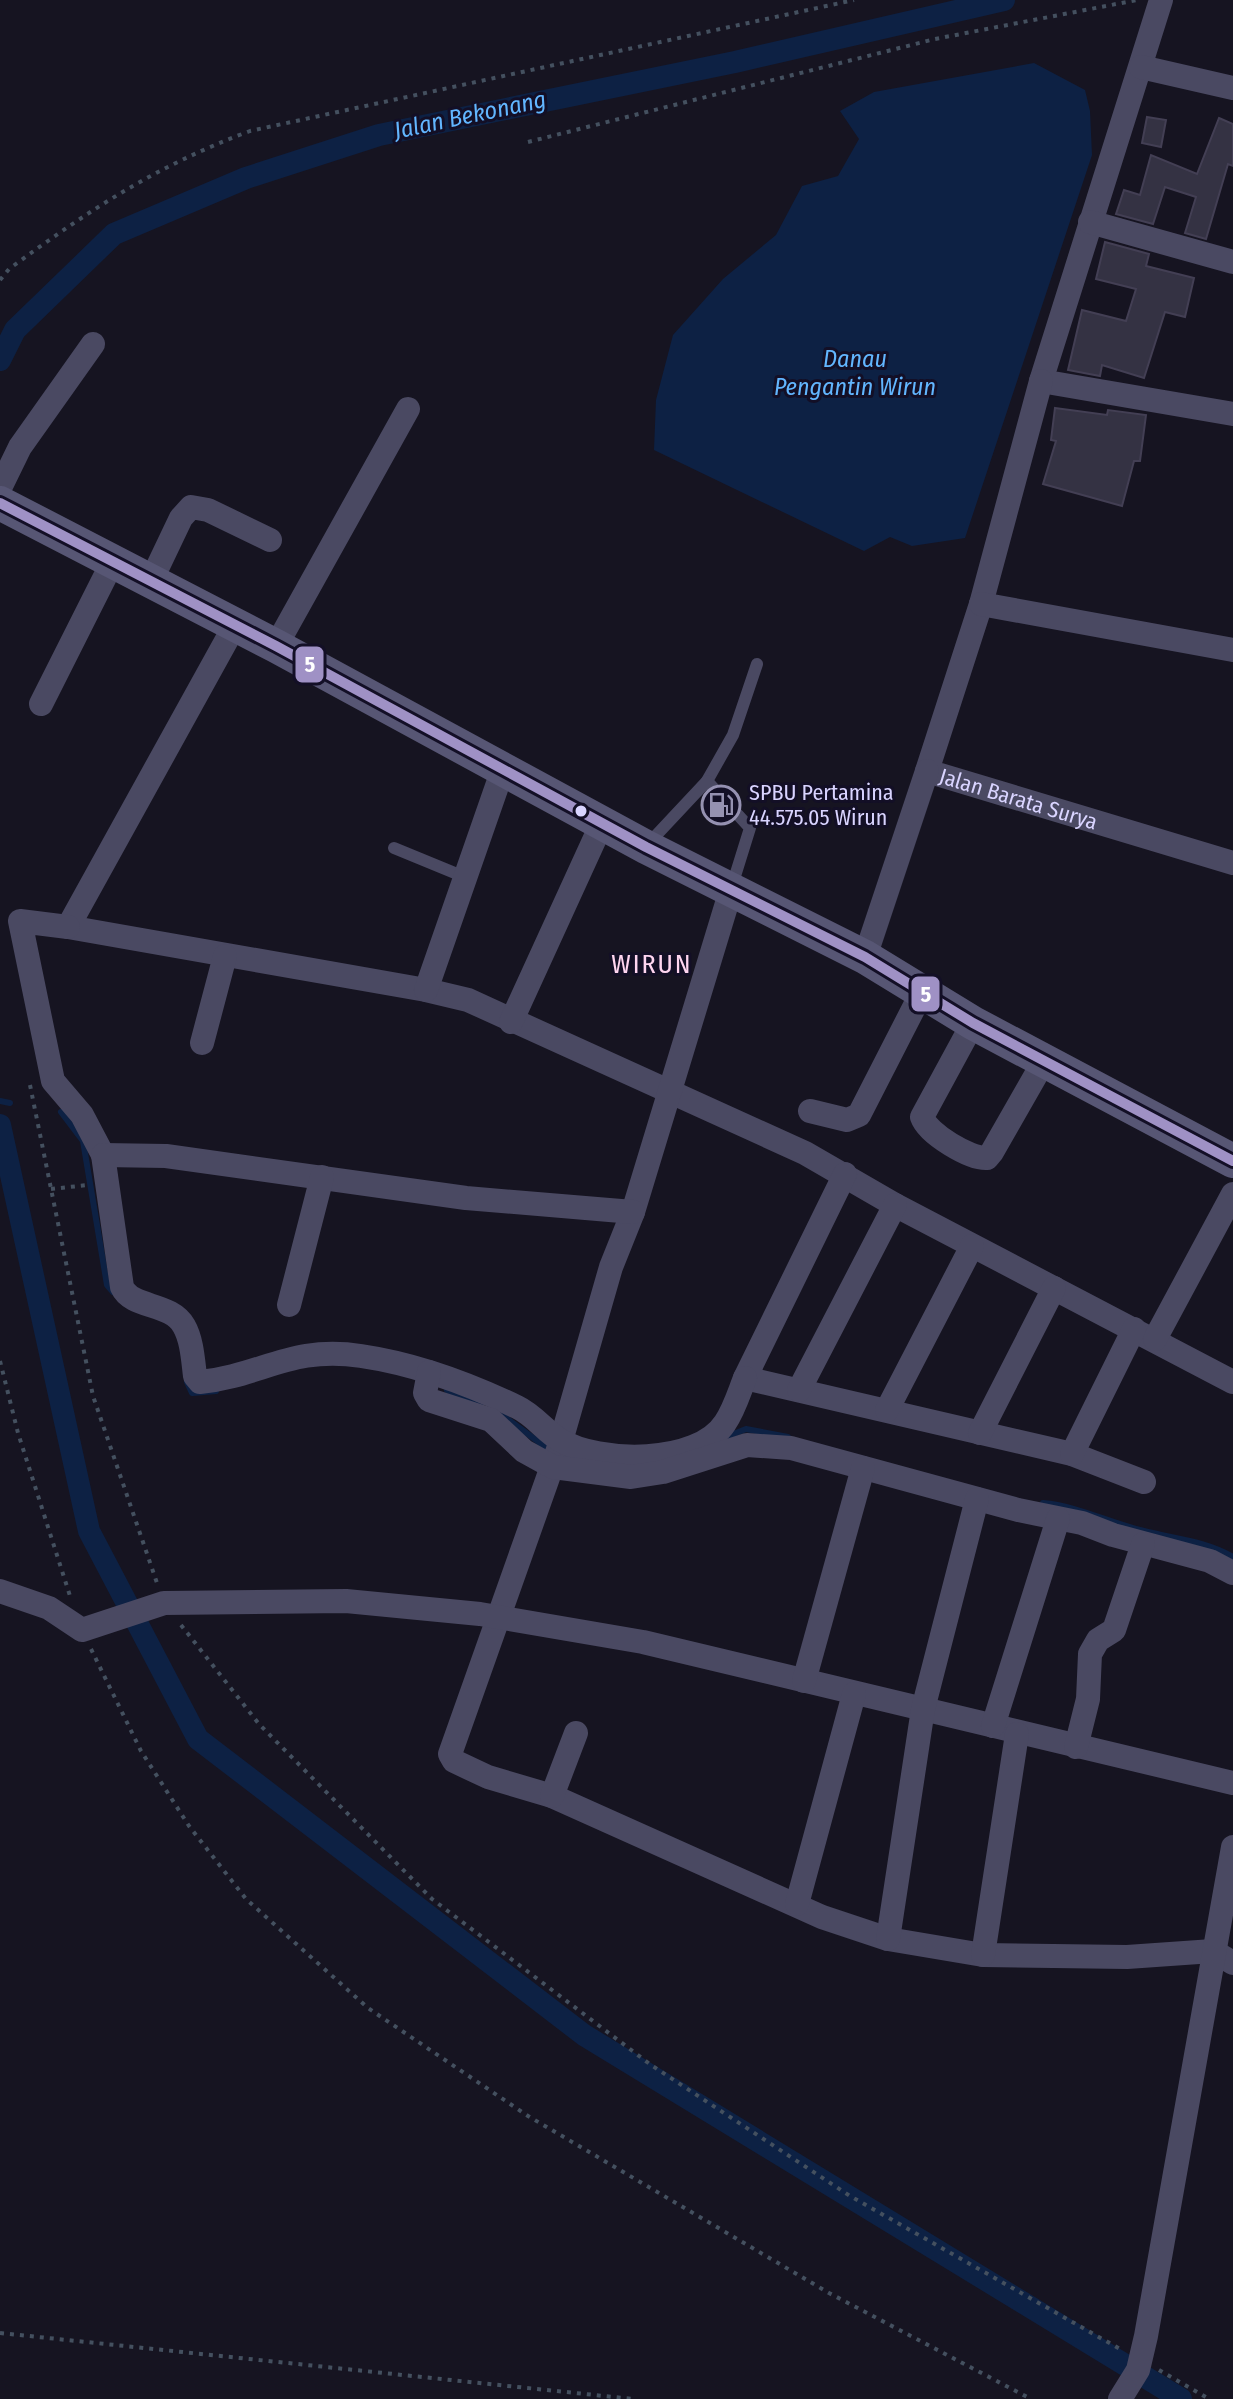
<svg xmlns="http://www.w3.org/2000/svg" width="1233" height="2399" font-family="'Fira Sans Condensed',sans-serif">
  <style>
    .water { fill: #0d2144 }
    .lines { fill: none; stroke-linecap: round; stroke-linejoin: round }
    .stream { stroke: #0d2144; stroke-width: 6 }
    .canal { stroke: #0d2144; stroke-width: 22 }
    .building { fill: #343243; stroke: #433f54; stroke-width: 2 }
    .path { stroke: #44505f; stroke-width: 4; stroke-dasharray: 4 6; stroke-linecap: butt }
    .lane { stroke: #4a4962; stroke-width: 12 }
    .street { stroke: #4a4962; stroke-width: 24 }
    .secondary { stroke: #575674; stroke-width: 34 }
    .bus-1-casing { stroke: #130f26; stroke-width: 16 }
    .bus-1 { stroke: #9f91c5; stroke-width: 10 }
    .bus-dot { fill: #d9d4ff; stroke: #130f26; stroke-width: 3 }
    .labels { text-anchor: middle; dominant-baseline: central; stroke-width: 6; stroke-linejoin: round; paint-order: stroke }
    .poi-label { font-size: 22px; fill: #d9d4ff; stroke: #130f26; text-anchor: start }
    .street-label { font-size: 22px; fill: #d9d4ff; stroke: #130f26 }
    .water-label { font-size: 24px; font-style: italic; fill: #62b6ff; stroke: #130f26 }
    .quarter-label { font-size: 26px; letter-spacing: 2px; fill: #ffd6f0; stroke: #130f26 }
    .line-badge { stroke: #130f26; stroke-width: 3 }
    .badge-label { font-size: 22px; text-anchor: middle; font-weight: bold; fill: #fff }
  </style>
  <rect width="100%" height="100%" fill="#161421"/>
  <!-- water -->
  <polygon class="water" points="1034,63 1085,90 1090,111 1092,155 965,538 912,546 890,537 864,551 654,450 656,400 673,335 723,279 776,235 802,186 838,176 859,139 840,111 874,92"/>
  <g class="lines">
    <!-- stream -->
    <g class="stream">
      <polyline points="0,1101 10,1103"/>
      <polyline points="61,1112 83,1141 107,1285 113,1292"/>
      <polyline points="187,1382 192,1393 216,1391"/>
      <polyline points="447,1390 481,1405"/>
      <polyline points="502,1415 551,1451"/>
      <polyline points="726,1437 746,1429 788,1437"/>
      <path d="M1043 1503C1078 1506 1109 1523 1144 1531 1175 1539 1206 1541 1233 1557"/>
    </g>
    <!-- canal -->
    <g class="canal">
      <polyline points="0,360 15,330 114,234 246,178 379,135 735,62 1004,0"/>
      <polyline points="0,1125 89,1531 198,1739 584,2035 1181,2399"/>
    </g>
  </g>
  <!-- building -->
  <g class="building">
    <polygon points="1147,117 1166,120 1161,147 1142,143"/>
    <polygon points="1219,118 1233,124 1233,166 1228,164 1206,239 1185,233 1196,197 1165,187 1153,224 1116,214 1124,190 1140,195 1151,155 1197,174"/>
    <polygon points="1105,242 1149,254 1146,266 1194,278 1185,317 1165,312 1144,378 1102,365 1100,376 1068,370 1082,310 1126,321 1136,289 1096,279"/>
    <polygon points="1055,408 1107,415 1108,410 1146,415 1140,461 1134,461 1122,506 1043,484 1056,441 1051,440"/>
  </g>
  <g class="lines">
    <!-- path -->
    <g class="path">
      <polyline points="528,142 935,39 1137,0"/>
      <path d="M0 280 9 269C91 209 154 167 250 131L854 0"/>
      <polyline points="30,1085 93,1396 157,1583"/>
      <polyline points="51,1189 88,1185"/>
      <polyline points="0,1361 18,1433 70,1596"/>
      <polyline points="181,1625 259,1724 432,1899 651,2065 850,2196 1120,2349"/>
      <polyline points="91,1649 141,1751 189,1826 246,1899 368,2008 528,2116 829,2293 1031,2399"/>
      <polyline points="0,2333 633,2399"/>
      <polyline points="1159,2370 1209,2399"/>
    </g>
    <!-- lane -->
    <g class="lane">
      <polyline points="707,781 733,735 757,664"/>
      <polyline points="648,844 707,781 750,828 731,889"/>
      <polyline points="394,848 467,878"/>
    </g>
    <!-- street -->
    <g class="street">
      <polyline points="1161,0 1041,381 1233,414"/>
      <polyline points="1141,67 1233,88"/>
      <polyline points="1090,222 1233,262"/>
      <path id="s1" d="M1041 381 981 604 927 771 1233 863"/>
      <polyline points="0,488 20,447 93,344"/>
      <polyline points="151,581 181,518 191,507 208,510 270,540"/>
      <polyline points="981,604 1233,650"/>
      <polyline points="235,625 68,927 426,990 468,1000 805,1153 895,1205 1233,1382"/>
      <polyline points="276,646 408,409"/>
      <polyline points="41,704 112,563"/>
      <polyline points="731,890 633,1212 611,1267 561,1441 450,1754 454,1761 488,1777 552,1796 822,1917 888,1939 983,1955 1127,1957 1213,1951 1233,1963"/>
      <polyline points="68,927 20,921 53,1081 82,1115 103,1155"/>
      <polyline points="865,957 927,771"/>
      <polyline points="426,990 503,769"/>
      <polyline points="511,1022 602,823"/>
      <path d="M973 1023 922 1117C928 1134 970 1159 987 1158L992 1152 1044 1061"/>
      <polyline points="202,1043 225,956"/>
      <polyline points="810,1111 847,1120 859,1115 922,992"/>
      <polyline points="845,1174 745,1378 1072,1454 1144,1482"/>
      <path d="M633 1212 466 1198 166 1156 103 1155 122 1287C132 1309 171 1302 184 1326 192 1340 193 1360 195 1376L200 1382C261 1376 292 1345 361 1356 416 1364 467 1383 517 1407 534 1415 545 1431 560 1440 599 1464 698 1465 725 1423 734 1410 739 1393 745 1378"/>
      <polyline points="289,1305 322,1177"/>
      <polyline points="1155,1339 1233,1194"/>
      <polyline points="429,1372 425,1393 429,1400 491,1420 524,1451 553,1467 631,1477 663,1472 747,1445 791,1448 1018,1510 1082,1523 1113,1535 1210,1561 1233,1573"/>
      <polyline points="799,1390 895,1205"/>
      <polyline points="887,1410 972,1246"/>
      <polyline points="980,1433 1054,1288"/>
      <polyline points="1072,1454 1134,1329"/>
      <polyline points="0,1591 49,1608 82,1630 164,1603 346,1601 480,1614 643,1642 1233,1783"/>
      <polyline points="804,1681 863,1468"/>
      <polyline points="993,1726 1058,1519"/>
      <polyline points="1076,1747 1088,1699 1090,1654 1098,1640 1114,1630 1143,1544"/>
      <polyline points="552,1796 576,1733"/>
      <polyline points="797,1904 854,1694"/>
      <polyline points="888,1939 923,1709 977,1499"/>
      <polyline points="983,1955 1017,1734"/>
      <polyline points="1120,2399 1138,2370 1146,2336 1233,1847"/>
    </g>
    <!-- secondary -->
    <polyline class="secondary" points="0,503 276,646 646,847 865,957 973,1023 1233,1161"/>
    <!-- bus-1 casing -->
    <g class="bus-1-casing">
      <polyline id="bus-1" points="0,503 276,646 646,847 865,957 973,1023 1233,1161"/>
    </g>
    <!-- bus-1 -->
    <use href="#bus-1" class="bus-1"/>
  </g>
  <!-- icons -->
  <defs>
    <g id="fuel-ring" transform="scale(2)"><circle r="9.5" fill="#130f26" stroke="#9591b1" stroke-width="1.5"/><path d="M-5.5-6h7V0h2V4h1.3V-2.5L3-4.5l.8-.8L6-3V5H2.5V1h-1V6h-7ZM-4.2-4.7v3.2H.2V-4.7Z" fill="#9591b1"/></g>
  </defs>
  <g fill-rule="evenodd">
    <use href="#fuel-ring" x="721" y="805"/>
  </g>
  <!-- markers -->
  <circle class="bus-dot" cx="581" cy="811" r="7"/>
  <g class="labels">
    <!-- poi labels -->
    <g class="poi-label">
      <text x="749" y="792">SPBU Pertamina<tspan x="749" dy="25">44.575.05 Wirun</tspan></text>
    </g>
    <!-- street labels -->
    <g class="street-label">
      <text stroke="none"><textPath href="#s1" startOffset="502">Jalan Barata Surya</textPath></text>
    </g>
    <!-- water labels -->
    <g class="water-label">
      <text transform="translate(470 115) rotate(-12)">Jalan Bekonang</text>
      <text x="855" y="359">Danau<tspan x="855" dy="28">Pengantin Wirun</tspan></text>
    </g>
    <!-- quarter labels -->
    <g class="quarter-label">
      <text x="652" y="964">WIRUN</text>
    </g>
  </g>
  <g class="line-badge">
    <rect x="294" y="645" width="31" height="39" rx="8" fill="#9f91c5"/>
    <rect x="910" y="975" width="31" height="38" rx="8" fill="#9f91c5"/>
  </g>
  <g class="badge-label">
    <text x="310" y="672">5</text>
    <text x="926" y="1002">5</text>
  </g>
</svg>
